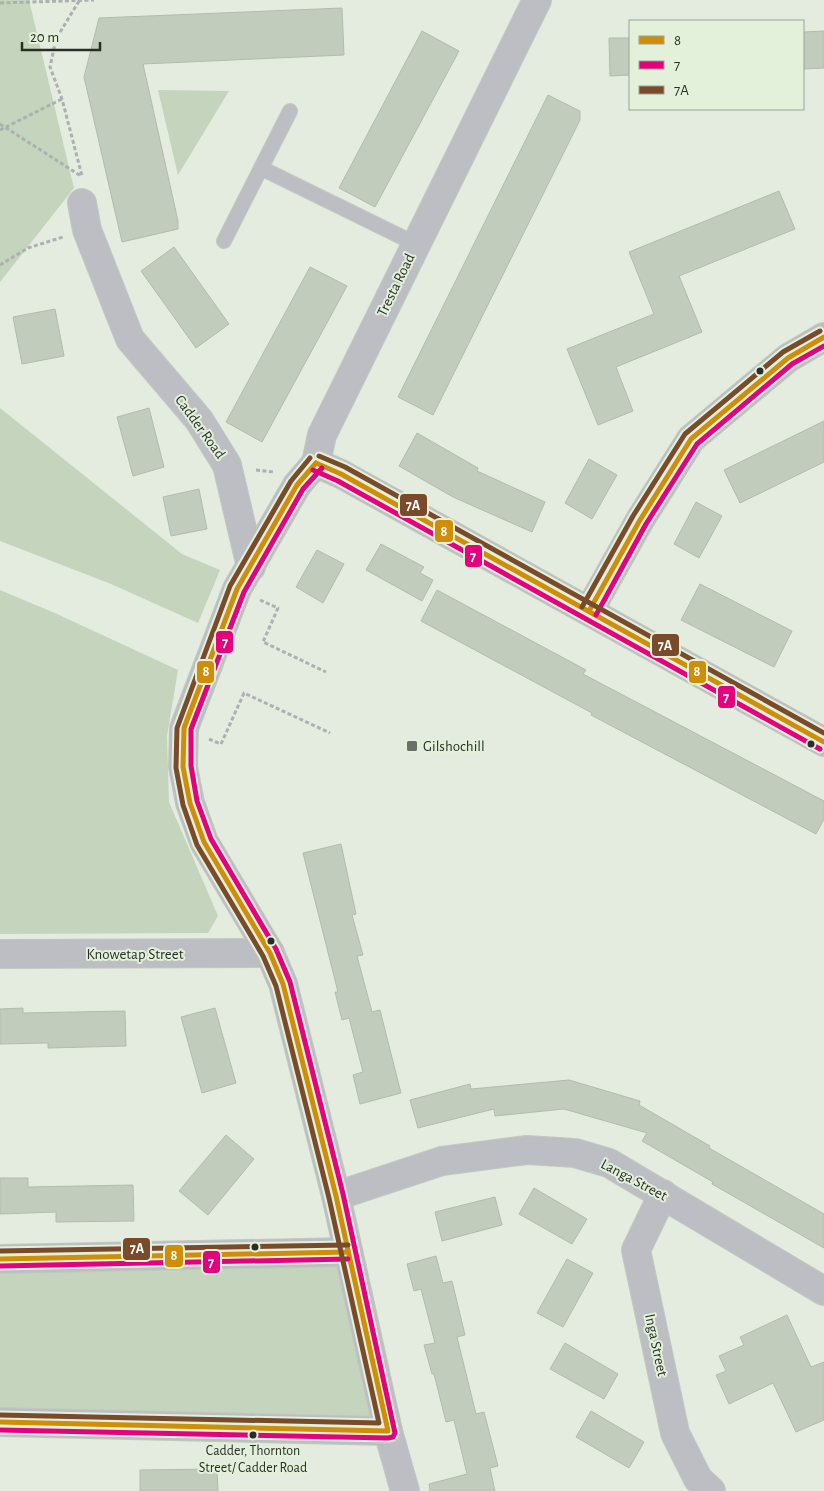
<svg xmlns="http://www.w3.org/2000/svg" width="824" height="1491" font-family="'Alegreya Sans',sans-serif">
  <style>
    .green { fill: #c5d4bd }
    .building { fill: #c2ccbd; stroke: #b4bab1 }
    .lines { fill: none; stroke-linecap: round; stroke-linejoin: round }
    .service-casing { stroke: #c3c9bf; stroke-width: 16 }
    .minor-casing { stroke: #c3c9bf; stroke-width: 30 }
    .tertiary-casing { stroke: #c3c9bf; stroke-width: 30 }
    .path { stroke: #adb0b0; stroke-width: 3; stroke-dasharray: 4 2.5; stroke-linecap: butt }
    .service { stroke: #bcbec3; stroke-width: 14 }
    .minor { stroke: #bcbec3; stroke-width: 28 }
    .tertiary { stroke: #bcbec3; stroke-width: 28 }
    .bus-1-casing { stroke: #e3f1db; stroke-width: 9 }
    .bus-2-casing { stroke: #e3f1db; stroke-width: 9 }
    .bus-3-casing { stroke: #e3f1db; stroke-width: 9 }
    .bus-1 { stroke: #ce8e08; stroke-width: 5 }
    .bus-2 { stroke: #e5007d; stroke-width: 5 }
    .bus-3 { stroke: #7a4b2a; stroke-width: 5 }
    .bus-dot { fill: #292e26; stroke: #e3f1db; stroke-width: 2 }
    .poi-dot { fill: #6a7067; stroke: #e3f1db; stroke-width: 2 }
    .labels { text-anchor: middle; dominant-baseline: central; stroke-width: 4; stroke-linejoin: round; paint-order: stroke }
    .bus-label { font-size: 14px; fill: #292e26; stroke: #e3f1db }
    .street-label { font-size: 15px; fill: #292e26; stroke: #e3f1db }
    .poi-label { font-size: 15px; fill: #292e26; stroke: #e3f1db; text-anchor: start }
    .line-badge { stroke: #e3f1db; stroke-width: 2 }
    .badge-label { font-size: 14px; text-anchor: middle; font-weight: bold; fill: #fff }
  </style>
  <rect width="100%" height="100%" fill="#e4ece0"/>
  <!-- green -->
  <g class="green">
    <polygon points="0,0 29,0 74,188 0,282"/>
    <polygon points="158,90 229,91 178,175"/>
    <polygon points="0,408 182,554 220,570 198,623 111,584 0,541"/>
    <polygon points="0,590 57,614 178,670 167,736 169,802 218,916 208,933 0,934"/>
    <polygon points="343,1254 383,1424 0,1418 0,1261"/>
  </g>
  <!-- building -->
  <g class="building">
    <polygon points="342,8 344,55 143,64 178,221 178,229 122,242 84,77 99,18"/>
    <polygon points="422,31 459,51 375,207 339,188"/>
    <polygon points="824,31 824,68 803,69 803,32"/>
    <polygon points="609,38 630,38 630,75 610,76"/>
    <polygon points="548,95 580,111 580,120 433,415 398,397"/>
    <polygon points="779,191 795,229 679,276 702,332 616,367 633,411 598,425 567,349 654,314 629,252"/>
    <polygon points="174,247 229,324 196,348 141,271"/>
    <polygon points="310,267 347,286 262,442 226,422"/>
    <polygon points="55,309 64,356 22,364 13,317"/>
    <polygon points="149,408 164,467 133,476 117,417"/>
    <polygon points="824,421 824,462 740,503 724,470"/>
    <polygon points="417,433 478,468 477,471 545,502 532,532 453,497 399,466"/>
    <polygon points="589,459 617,475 592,519 565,503"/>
    <polygon points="199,489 207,529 171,536 163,497"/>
    <polygon points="696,502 722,516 699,558 674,544"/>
    <polygon points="381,544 424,567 420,573 433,580 422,601 366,570"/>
    <polygon points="317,550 344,564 323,603 296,587"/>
    <polygon points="700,584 792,631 774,667 681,620"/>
    <polygon points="437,590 586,670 583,674 824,801 824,819 816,834 591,715 592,713 421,621"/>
    <polygon points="341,844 356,914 352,915 363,955 357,956 372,1012 380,1010 401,1093 360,1104 353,1075 363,1072 349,1018 342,1020 335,992 338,992 303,853"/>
    <polygon points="23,1008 23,1013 125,1011 126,1046 48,1048 48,1043 0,1044 0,1009"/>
    <polygon points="215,1008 236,1083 202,1093 181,1017"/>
    <polygon points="569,1080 640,1101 639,1105 710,1146 709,1148 824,1214 824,1248 712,1184 713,1182 642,1141 647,1133 564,1109 495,1116 494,1109 418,1128 410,1100 470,1084 471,1089"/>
    <polygon points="226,1135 254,1159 208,1215 179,1191"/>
    <polygon points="0,1178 28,1178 28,1187 133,1185 134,1221 56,1222 56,1212 0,1214"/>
    <polygon points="534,1188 587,1219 572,1244 519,1214"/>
    <polygon points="495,1197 502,1225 442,1241 435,1212"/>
    <polygon points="436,1256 443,1283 452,1281 465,1335 457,1337 476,1414 484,1412 498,1466 490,1468 495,1491 430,1491 429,1484 467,1474 454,1420 446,1422 434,1374 432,1374 424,1345 435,1343 421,1289 414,1291 407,1264"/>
    <polygon points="567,1259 593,1273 563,1327 537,1313"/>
    <polygon points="787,1315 811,1367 824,1362 824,1420 796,1432 773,1383 729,1404 716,1375 726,1371 719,1356 744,1345 740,1337"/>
    <polygon points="565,1343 618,1374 604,1399 550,1369"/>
    <polygon points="591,1411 644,1442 629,1468 576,1437"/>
    <polygon points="217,1469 218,1491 140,1491 140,1470"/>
  </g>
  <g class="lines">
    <!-- service casing -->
    <g class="service-casing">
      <g id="service">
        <polyline points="290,111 261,168 416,244"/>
        <polyline points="224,241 261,168"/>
      </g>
    </g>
    <!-- minor casing -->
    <g class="minor-casing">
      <g id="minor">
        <polyline points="82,203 87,230 130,339 199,420 227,465 251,567"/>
        <polyline points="316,463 341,474 824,742"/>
        <polyline points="589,611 640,520 691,439 788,358 824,337"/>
        <polyline points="0,954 270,953"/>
        <polyline points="663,1194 636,1250 675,1433 698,1479 711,1491"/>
        <polyline points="336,1196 442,1161 527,1150 575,1153 609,1163 824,1291"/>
        <polyline points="0,1259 348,1252"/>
        <polyline points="0,1422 388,1431"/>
      </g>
    </g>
    <!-- tertiary casing -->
    <g class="tertiary-casing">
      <polyline id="tertiary" points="405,1491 388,1431 336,1196 283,984 270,953 204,842 190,803 183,767 184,728 237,589 297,485 316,463 322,435 537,0"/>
    </g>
    <!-- path -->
    <g class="path">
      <polyline points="79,1 56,39 50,67 62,99 82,176"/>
      <polyline points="0,3 94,0"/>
      <polyline points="0,124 81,176"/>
      <polyline points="0,130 62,99"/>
      <polyline points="0,265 28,248 63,237"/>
      <polyline points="256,470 274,472"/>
      <polyline points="260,600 278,608 263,642 326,672"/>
      <polyline points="209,739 221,744 244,693 330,733"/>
    </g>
    <!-- service -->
    <use href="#service" class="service"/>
    <!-- minor -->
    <use href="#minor" class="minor"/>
    <!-- tertiary -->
    <use href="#tertiary" class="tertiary"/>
    <!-- bus-1 casing -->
    <g class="bus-1-casing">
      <g id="bus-1">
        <polyline points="316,463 341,474 824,742"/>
        <polyline points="589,611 640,520 691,439 788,358 824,337"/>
        <polyline points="0,1259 348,1252"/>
        <polyline points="0,1422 388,1431 336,1196 283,984 270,953 204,842 190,803 183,767 184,728 237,589 297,485 316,463"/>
      </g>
    </g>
    <!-- bus-2 casing -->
    <g class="bus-2-casing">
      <g id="bus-2">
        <polyline points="313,470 338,481 820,749"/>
        <polyline points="596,615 646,524 697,444 792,364 824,346"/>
        <polyline points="0,1266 348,1259"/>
        <polyline points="0,1430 388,1438 393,1437 395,1433 343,1194 290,982 276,949 211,839 197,801 191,766 191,729 244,592 303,489 322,468"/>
      </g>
    </g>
    <!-- bus-3 casing -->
    <g class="bus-3-casing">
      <g id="bus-3">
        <polyline points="319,456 345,467 824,733"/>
        <polyline points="582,607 633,516 685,434 783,352 820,331"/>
        <polyline points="0,1251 348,1245"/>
        <polyline points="0,1415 379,1423 329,1198 276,986 263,956 197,845 183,805 176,768 177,728 230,586 291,481 310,458"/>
      </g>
    </g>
    <!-- bus-1 -->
    <use href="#bus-1" class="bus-1"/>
    <!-- bus-2 -->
    <use href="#bus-2" class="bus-2"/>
    <!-- bus-3 -->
    <use href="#bus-3" class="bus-3"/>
  </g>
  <!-- markers -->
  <g class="bus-dot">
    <circle cx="760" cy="371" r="4.5"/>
    <circle cx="811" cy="744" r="4.5"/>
    <circle cx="271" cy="941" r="4.5"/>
    <circle cx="255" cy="1247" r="4.5"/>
    <circle cx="253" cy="1435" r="4.5"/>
  </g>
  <rect class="poi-dot" x="406" y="740" width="12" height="12" rx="2.5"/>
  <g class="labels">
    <!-- bus labels -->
    <g class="bus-label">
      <text x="253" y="1451">Cadder, Thornton<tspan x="253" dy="17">Street/ Cadder Road</tspan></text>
    </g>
    <!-- street labels -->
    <g class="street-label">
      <text transform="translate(396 285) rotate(-64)">Tresta Road</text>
      <text transform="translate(200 427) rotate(54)">Cadder Road</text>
      <text x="135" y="954">Knowetap Street</text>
      <text transform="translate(634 1180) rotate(28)">Langa Street</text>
      <text transform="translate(656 1345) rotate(78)">Inga Street</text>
    </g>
    <!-- poi labels -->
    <g class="poi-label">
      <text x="423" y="746">Gilshochill</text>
    </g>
  </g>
  <g class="line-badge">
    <rect x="399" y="493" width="29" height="24" rx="5" fill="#7a4b2a"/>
    <rect x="434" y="519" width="20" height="24" rx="5" fill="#ce8e08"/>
    <rect x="464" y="544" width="19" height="24" rx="5" fill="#e5007d"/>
    <rect x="215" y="630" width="19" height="24" rx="5" fill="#e5007d"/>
    <rect x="651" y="633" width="29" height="24" rx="5" fill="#7a4b2a"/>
    <rect x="196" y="660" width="19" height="24" rx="5" fill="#ce8e08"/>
    <rect x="688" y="660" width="19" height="24" rx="5" fill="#ce8e08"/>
    <rect x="717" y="685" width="19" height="24" rx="5" fill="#e5007d"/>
    <rect x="122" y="1237" width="29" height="24" rx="5" fill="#7a4b2a"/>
    <rect x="164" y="1244" width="20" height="24" rx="5" fill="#ce8e08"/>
    <rect x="202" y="1250" width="19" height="24" rx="5" fill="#e5007d"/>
  </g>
  <g class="badge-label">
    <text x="413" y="510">7A</text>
    <text x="444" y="536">8</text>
    <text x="473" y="561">7</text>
    <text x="225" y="647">7</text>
    <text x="665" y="650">7A</text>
    <text x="206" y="676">8</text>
    <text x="697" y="676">8</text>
    <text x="726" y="702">7</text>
    <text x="137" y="1253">7A</text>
    <text x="174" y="1260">8</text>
    <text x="211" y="1267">7</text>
  </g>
  <!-- legend -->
  <rect x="629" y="20" width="175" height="90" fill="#e3f1db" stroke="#99a393"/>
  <rect x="639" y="36" width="25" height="8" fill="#ce8e08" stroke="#99a393"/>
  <text x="674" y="45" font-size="15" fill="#292e26">8</text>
  <rect x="639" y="61" width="25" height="8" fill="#e5007d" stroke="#99a393"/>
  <text x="674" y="70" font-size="15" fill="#292e26">7</text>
  <rect x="639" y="86" width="25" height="8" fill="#7a4b2a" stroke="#99a393"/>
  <text x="674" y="95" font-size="15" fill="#292e26">7A</text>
  <!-- scale -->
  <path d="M22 42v8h78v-8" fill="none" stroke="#292e26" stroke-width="2.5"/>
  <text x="30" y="42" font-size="15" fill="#292e26" stroke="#e3f1db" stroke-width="4" paint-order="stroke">20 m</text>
</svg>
